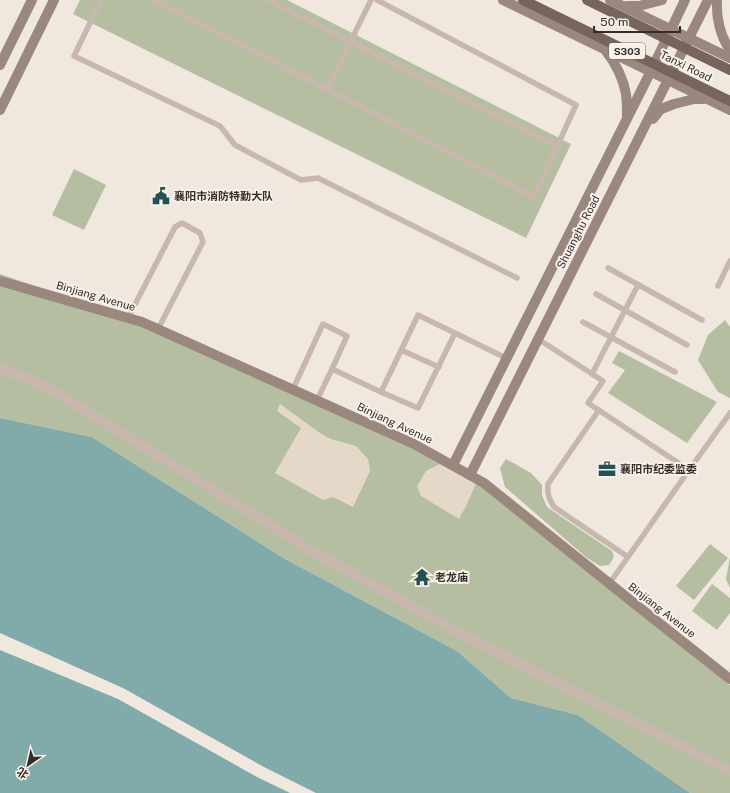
<svg xmlns="http://www.w3.org/2000/svg" width="730" height="793" font-family="'Public Sans','Noto Sans SC',sans-serif">
  <style>
    .green { fill: #b5bea1 }
    .plaza { fill: #e6d8c8 }
    .water { fill: #81aaaa }
    .lines { fill: none; stroke-linecap: round; stroke-linejoin: round }
    .lane { stroke: #c7b7ac; stroke-width: 5.5 }
    .street { stroke: #c7b7ac; stroke-width: 10 }
    .secondary { stroke: #9a877e; stroke-width: 10 }
    .primary { stroke: #76645d; stroke-width: 10 }
    .labels { text-anchor: middle; dominant-baseline: central; stroke-width: 4; stroke-linejoin: round; paint-order: stroke }
    .shield { fill: #f8f2eb; stroke: #706864; stroke-width: 1 }
    .shield-label { font-size: 10px; font-weight: bold; fill: #362d2a }
    .street-label { font-size: 11px; fill: #362d2a; stroke: #f8f2eb }
    .poi-label { font-size: 11px; font-weight: bold; fill: #362d2a; stroke: #f8f2eb; text-anchor: start }
  </style>
  <rect width="100%" height="100%" fill="#f0e7df"/>
  <!-- green -->
  <g class="green">
    <polygon points="80,0 287,0 571,144 526,238 73,14"/>
    <polygon points="74,169 106,185 84,230 52,215"/>
    <polygon points="0,274 142,322 470,475 635,604 730,685 730,793 690,793 578,715 511,698 457,651 285,559 92,437 0,418"/>
    <polygon points="725,320 730,327 730,398 718,392 698,360 708,335"/>
    <polygon points="619,351 717,402 687,443 608,393 625,370 612,363"/>
    <polygon points="506,459 531,473 542,485 542,495 547,507 612,551 614,557 609,565 600,566 587,558 505,487 500,468"/>
    <polygon points="710,544 728,558 694,600 676,586"/>
    <polygon points="730,557 730,588 726,579"/>
    <polygon points="712,584 730,598 730,613 717,630 692,611"/>
  </g>
  <!-- plaza -->
  <g class="plaza">
    <polygon points="280,404 320,433 331,439 356,446 368,459 370,471 353,507 333,497 323,500 275,473 301,428 277,411"/>
    <polygon points="446,461 478,479 467,504 459,519 421,496 417,486 426,471"/>
  </g>
  <!-- water -->
  <g class="water">
    <polygon points="0,418 92,437 285,559 457,651 511,698 578,715 690,793 316,793 264,767 123,688 0,633"/>
    <polygon points="0,650 118,699 257,777 290,793 0,793"/>
  </g>
  <g class="lines">
    <!-- lane -->
    <g class="lane">
      <polyline points="101,0 74,56 220,126 235,145 301,180 318,178 517,278"/>
      <polyline points="154,0 327,89 534,197 576,105 377,0"/>
      <polyline points="268,0 557,146"/>
      <polyline points="327,89 371,0"/>
      <polyline points="608,268 702,320"/>
      <polyline points="718,286 730,261"/>
      <polyline points="596,294 687,345"/>
      <polyline points="128,318 175,227 182,223 200,233 203,242 158,329"/>
      <polyline points="583,322 675,372"/>
      <polyline points="538,339 603,381 588,403 689,470 609,584"/>
      <polyline points="401,350 439,367"/>
      <polyline points="592,374 638,285"/>
      <polyline points="293,389 323,324 347,336 332,369 381,392 418,315 506,358"/>
      <polyline points="381,392 418,408 455,333"/>
      <polyline points="317,400 332,369"/>
      <path d="M599 410 548 484C547 494 549 499 554 507L628 557"/>
      <polyline points="689,470 730,413"/>
    </g>
    <!-- street -->
    <polyline class="street" points="0,368 49,388 317,554 377,587 469,638 730,771"/>
    <!-- secondary -->
    <g class="secondary">
      <polyline points="503,0 730,110"/>
      <polyline points="610,0 730,58"/>
      <path d="M717 0C716 17 720 36 730 50"/>
      <polyline points="627,6 639,6 662,0"/>
      <path d="M606 51C616 64 623 77 626 94 627 101 627 109 627 116"/>
      <polyline points="0,65 32,0"/>
      <polyline points="0,110 54,0"/>
      <polyline points="653,119 661,109 674,104 694,99 704,99"/>
      <polyline points="0,281 142,322 414,444 484,483 635,604 730,679"/>
      <polyline points="453,465 651,71 685,0"/>
      <polyline points="470,475 708,0"/>
    </g>
    <!-- primary -->
    <g class="primary">
      <polyline points="523,0 730,101"/>
      <polyline points="587,0 730,70"/>
    </g>
  </g>
  <!-- icons -->
  <defs>
    <g id="civic-bare" transform="scale(1.38)"><path d="M-.6-6.5H3V-4.5H.6V-3L4-1V1h2V6H-6V1h2V-1L-.6-3ZM-1.2 2.5V6h2.4V2.5Z" fill="#245253" stroke="#f8f2eb" stroke-width="2.5" paint-order="stroke"/></g>
    <g id="office-bare" transform="scale(1.38)"><path d="M-6-3h4V-5.5h4V-3h4V5H-6ZM-1-4.5V-3h2v-1.5ZM-6 0V1H6V0Z" fill="#245253" stroke="#f8f2eb" stroke-width="2.5" paint-order="stroke"/></g>
    <g id="temple-bare" transform="scale(1.38)"><path d="M0-6L5-2H3V0L6.5 2.5H4V6H1.5V3h-3V6H-4V2.5H-6.5L-3 0V-2H-5Z" fill="#245253" stroke="#f8f2eb" stroke-width="2.5" paint-order="stroke"/></g>
  </defs>
  <g fill-rule="evenodd">
    <use href="#civic-bare" x="161" y="196"/>
    <use href="#office-bare" x="607" y="469"/>
    <use href="#temple-bare" x="422" y="577"/>
  </g>
  <g class="labels">
    <!-- shield labels -->
    <rect class="shield" x="609" y="43" width="36" height="16" rx="3"/>
    <g class="shield-label">
      <text x="627" y="51">S303</text>
    </g>
    <!-- street labels -->
    <g class="street-label">
      <text transform="translate(686 66) rotate(26)">Tanxi Road</text>
      <text transform="translate(578 232) rotate(-63)">Shuanghu Road</text>
      <text transform="translate(96 296) rotate(16)">Binjiang Avenue</text>
      <text transform="translate(395 423) rotate(25)">Binjiang Avenue</text>
      <text transform="translate(662 610) rotate(38)">Binjiang Avenue</text>
    </g>
    <!-- poi labels -->
    <g class="poi-label">
      <text x="174" y="196">襄阳市消防特勤大队</text>
      <text x="620" y="469">襄阳市纪委监委</text>
      <text x="435" y="577">老龙庙</text>
    </g>
  </g>
  <!-- north arrow -->
  <g transform="translate(28 765) rotate(214)" stroke="#f8f2eb" stroke-width="3" paint-order="stroke">
  <path d="M0-3L7 15L0 10L-7 15Z" fill="#362d2a"/>
  <text y="-6" font-size="11" font-weight="bold" text-anchor="middle" fill="#362d2a">北</text>
  </g>
  <!-- scale -->
  <path d="M594 26v6h86v-6" fill="none" stroke="#362d2a" stroke-width="2"/>
  <text x="600" y="26" font-size="12" fill="#362d2a" stroke="#f8f2eb" stroke-width="3" paint-order="stroke">50 m</text>
</svg>
